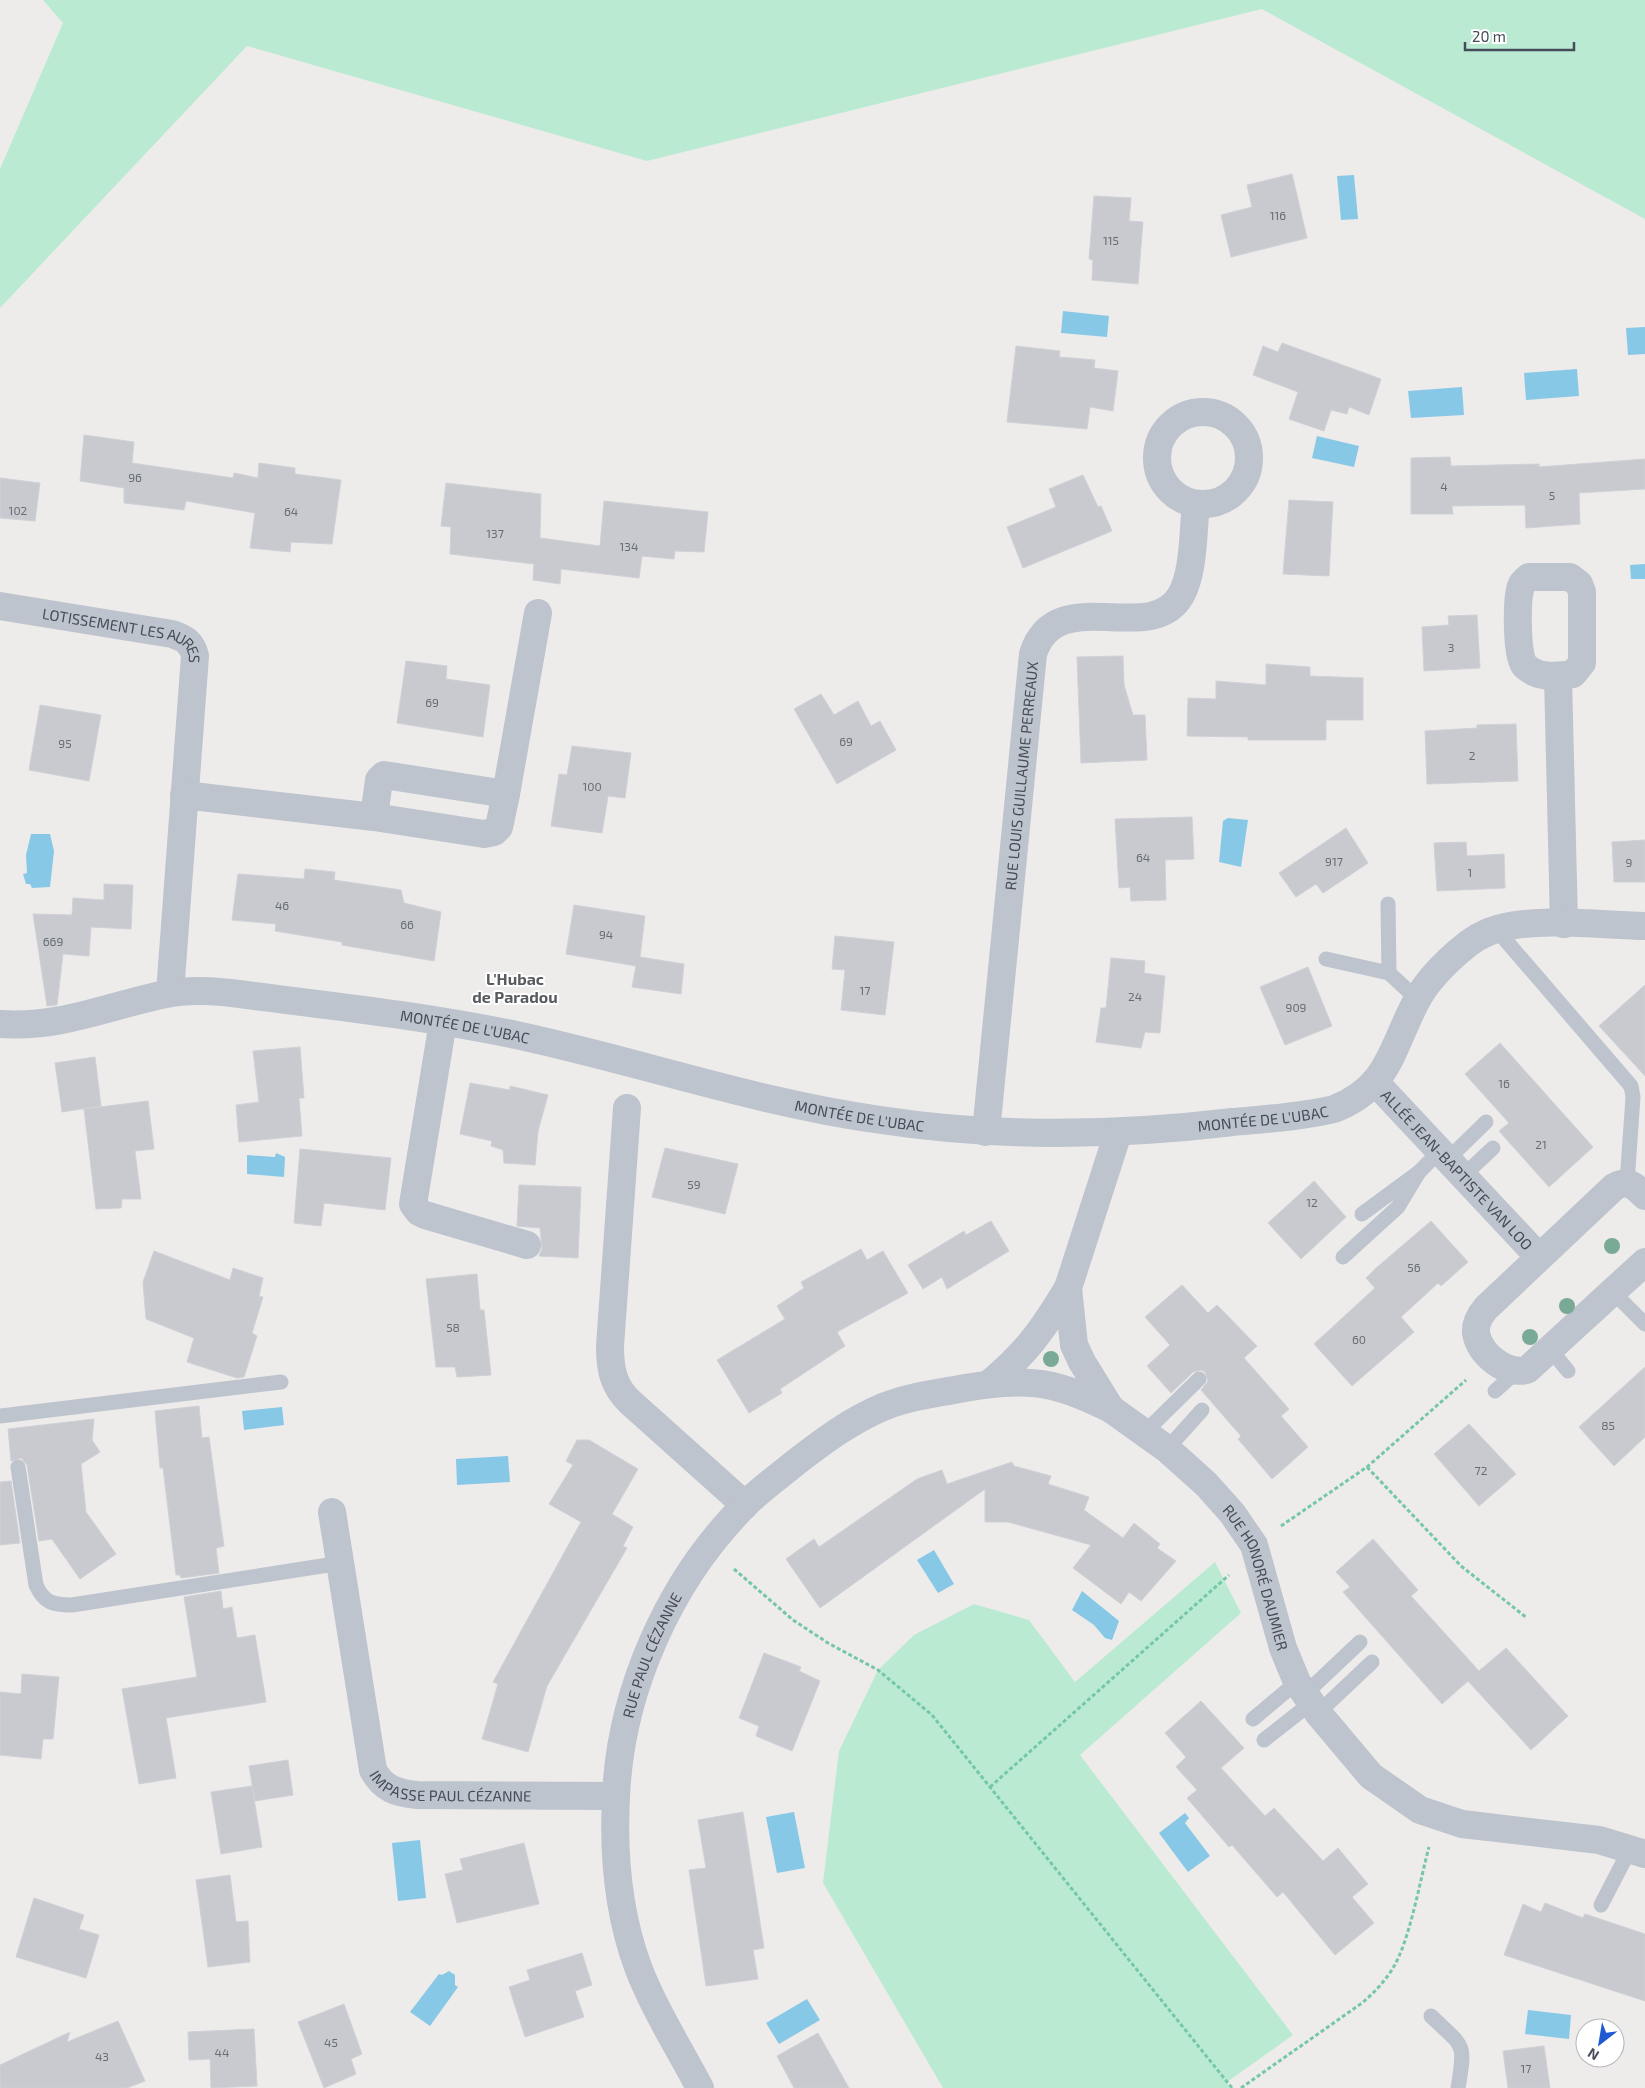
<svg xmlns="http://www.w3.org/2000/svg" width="1645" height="2088" font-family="'Exo 2',sans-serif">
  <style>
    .green { fill: #baebd2 }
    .water { fill: #88c8e7 }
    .building { fill: #c8cad0; stroke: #cfd1d7 }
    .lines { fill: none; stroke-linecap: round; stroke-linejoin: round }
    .path { stroke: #74c7a7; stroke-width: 3; stroke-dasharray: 4 2.5; stroke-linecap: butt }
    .lane { stroke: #bdc4cd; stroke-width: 15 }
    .street { stroke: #bdc4cd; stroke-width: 28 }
    .tree { fill: #79aa96 }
    .labels { text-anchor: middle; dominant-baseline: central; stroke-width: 4; stroke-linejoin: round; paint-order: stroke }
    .number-label { font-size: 12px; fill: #666c75 }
    .street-label { font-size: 15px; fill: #454c57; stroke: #fff }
    .neighbourhood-label { font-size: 16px; font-weight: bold; fill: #585b60; stroke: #fff }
  </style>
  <rect width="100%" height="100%" fill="#eeebeb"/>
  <!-- green -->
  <g class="green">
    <polygon points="43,0 1645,0 1645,219 1262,9 647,161 247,46 0,308 0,169 63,23"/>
    <polygon points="1215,1562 1241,1613 1080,1755 1293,2035 1227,2082 1229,2088 943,2088 823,1883 839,1751 878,1670 914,1635 974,1604 1029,1620 1075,1682"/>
  </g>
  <!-- water -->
  <g class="water">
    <polygon points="1354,175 1358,219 1341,220 1337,176"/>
    <polygon points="1063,311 1109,316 1107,337 1061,333"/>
    <polygon points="1645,327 1645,354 1628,355 1626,328"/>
    <polygon points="1577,369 1579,396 1526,400 1524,373"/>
    <polygon points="1462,387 1464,415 1411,418 1408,391"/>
    <polygon points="1317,436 1359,446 1354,467 1312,458"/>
    <polygon points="1645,564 1645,579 1631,579 1630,565"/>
    <polygon points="1228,818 1248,820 1241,867 1219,862 1223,821"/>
    <polygon points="31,834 50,834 54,851 50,887 32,888 30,884 26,884 23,874 27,873 26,855"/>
    <polygon points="276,1153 285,1157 284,1177 247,1174 247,1155 275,1157"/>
    <polygon points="282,1407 284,1425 244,1430 242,1411"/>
    <polygon points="508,1456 510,1482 457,1485 456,1459"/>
    <polygon points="934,1550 954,1584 938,1593 917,1560"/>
    <polygon points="1082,1591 1119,1621 1112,1640 1105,1638 1094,1625 1072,1610"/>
    <polygon points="794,1812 805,1868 777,1873 766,1817"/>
    <polygon points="1185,1813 1189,1818 1185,1823 1210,1856 1188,1872 1159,1833"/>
    <polygon points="420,1840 426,1898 398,1901 392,1843"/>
    <polygon points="449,1971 455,1975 455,1985 458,1987 430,2026 410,2012 439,1974 442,1975"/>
    <polygon points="807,1999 820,2020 779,2044 766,2023"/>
    <polygon points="1528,2010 1571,2015 1569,2039 1525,2034"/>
  </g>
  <!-- building -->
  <g class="building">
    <polygon points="1292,174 1307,238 1231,257 1221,215 1252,207 1247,185"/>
    <polygon points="1094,196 1131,198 1129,221 1143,222 1138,284 1092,280 1093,260 1089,259"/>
    <polygon points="1282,343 1381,379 1369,415 1349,407 1347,414 1331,410 1324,431 1289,419 1298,392 1253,375 1263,346 1278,352"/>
    <polygon points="1016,346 1060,351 1059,357 1095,360 1094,368 1118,371 1113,411 1090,407 1087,429 1007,422"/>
    <polygon points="84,435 134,442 132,463 233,478 234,473 258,478 259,463 295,468 295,474 341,480 332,544 291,542 290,552 250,548 255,513 186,501 184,510 124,503 124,488 80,481"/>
    <polygon points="1450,457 1451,466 1539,464 1539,467 1645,459 1645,489 1579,493 1580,524 1526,528 1525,505 1452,506 1453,514 1411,514 1411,458"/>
    <polygon points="1083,475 1098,507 1101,506 1112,531 1023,568 1007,527 1056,507 1049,489"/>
    <polygon points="0,478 40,483 35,521 0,518"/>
    <polygon points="446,483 541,494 540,538 600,546 604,501 708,512 704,552 675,551 674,559 642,556 639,578 561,569 560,584 533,580 534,564 450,554 451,527 441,526"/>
    <polygon points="1289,500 1333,502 1329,576 1283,574"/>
    <polygon points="1477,615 1480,668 1424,671 1422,627 1449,625 1448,616"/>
    <polygon points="1123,656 1124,685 1133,715 1145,715 1147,760 1081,763 1077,657"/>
    <polygon points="406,661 447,666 446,679 490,685 483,737 397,723"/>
    <polygon points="1266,664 1310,667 1310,676 1363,678 1363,720 1326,720 1326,740 1248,740 1248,737 1187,736 1188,698 1216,699 1216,681 1266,685"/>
    <polygon points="821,694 834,715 858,701 871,726 880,721 896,750 837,784 794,709"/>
    <polygon points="40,705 101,715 89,781 29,770"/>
    <polygon points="1516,724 1518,781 1427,784 1425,731 1477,728 1477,725"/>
    <polygon points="572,746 631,753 625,798 608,796 602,833 551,826 559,774 567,775"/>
    <polygon points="1192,817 1194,859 1165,860 1166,900 1131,901 1130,887 1119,888 1115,819"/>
    <polygon points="1346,828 1368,863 1323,893 1316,884 1296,897 1279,873"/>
    <polygon points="1645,840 1645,882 1614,882 1612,842"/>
    <polygon points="1466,842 1467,856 1504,854 1505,888 1437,891 1434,843"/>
    <polygon points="305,869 335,872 334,880 401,890 404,903 441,912 434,961 342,945 342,942 275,931 276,924 232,920 238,874 304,879"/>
    <polygon points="104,884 133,885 131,929 91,927 89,956 63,954 57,1005 47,1006 33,914 72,915 73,898 104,900"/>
    <polygon points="574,905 645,916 640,957 684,964 681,994 632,987 636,966 566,954"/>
    <polygon points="835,936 894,942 885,1015 841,1010 845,970 832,969"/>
    <polygon points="1111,958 1145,961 1144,973 1165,976 1160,1033 1145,1032 1141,1048 1096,1042 1101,1008 1106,1008"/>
    <polygon points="1308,967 1332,1026 1285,1045 1260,987"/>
    <polygon points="1645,985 1645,1076 1599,1026"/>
    <polygon points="1500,1043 1593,1147 1549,1187 1499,1131 1509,1123 1465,1074"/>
    <polygon points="300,1047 304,1098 299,1098 302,1136 239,1142 236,1105 259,1102 253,1051"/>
    <polygon points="95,1057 101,1106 62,1112 55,1063"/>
    <polygon points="470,1083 510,1090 510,1086 548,1095 538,1131 535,1165 504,1163 503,1150 491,1146 492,1141 460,1134"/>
    <polygon points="148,1101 154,1149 135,1151 141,1199 122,1199 121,1208 96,1209 84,1109"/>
    <polygon points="665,1148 738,1164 725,1214 652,1197"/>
    <polygon points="300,1149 391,1158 385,1210 324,1203 321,1226 294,1223"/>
    <polygon points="1314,1181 1346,1217 1301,1259 1268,1223"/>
    <polygon points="519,1185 581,1187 578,1258 539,1256 542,1249 540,1228 517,1226"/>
    <polygon points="991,1221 1009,1251 947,1289 942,1277 923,1289 908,1265 964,1231 966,1235"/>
    <polygon points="1431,1221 1468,1262 1441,1286 1438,1283 1401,1317 1414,1332 1352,1386 1314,1344 1375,1288 1366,1278 1375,1269"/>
    <polygon points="861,1249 867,1260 883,1251 908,1293 837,1332 845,1346 780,1389 782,1393 749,1413 717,1360 785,1319 777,1306 804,1288 801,1282"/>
    <polygon points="154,1251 230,1280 233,1268 263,1278 259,1296 263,1297 252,1333 257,1336 244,1377 237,1378 187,1362 194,1338 146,1319 143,1282"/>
    <polygon points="477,1274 480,1310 484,1310 491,1375 457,1377 455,1367 436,1367 426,1279"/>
    <polygon points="1182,1285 1208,1313 1217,1305 1257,1346 1244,1358 1289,1409 1281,1416 1308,1447 1272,1479 1238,1439 1241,1436 1201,1390 1208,1381 1205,1372 1201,1370 1193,1372 1171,1393 1147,1366 1170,1345 1145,1317"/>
    <polygon points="1645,1367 1645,1437 1614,1466 1579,1427"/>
    <polygon points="199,1406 202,1438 209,1437 224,1546 216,1548 219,1573 181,1578 180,1575 176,1575 163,1468 160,1468 155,1411"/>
    <polygon points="94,1419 92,1440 100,1452 81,1464 86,1512 116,1554 80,1579 52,1539 39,1541 27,1465 21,1458 11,1461 8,1429"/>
    <polygon points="1469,1424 1516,1474 1479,1506 1434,1454"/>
    <polygon points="577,1440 589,1440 638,1469 612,1514 633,1527 623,1546 627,1548 547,1686 528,1752 482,1739 498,1684 493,1682 581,1522 549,1504 573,1465 566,1461"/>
    <polygon points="1012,1462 1014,1466 1051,1476 1048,1484 1089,1497 1084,1510 1123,1538 1134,1523 1160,1544 1157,1548 1176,1561 1141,1601 1129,1592 1121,1604 1073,1568 1091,1545 1008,1522 985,1522 985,1489 820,1608 786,1559 814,1539 819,1547 917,1479 942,1470 947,1484"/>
    <polygon points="11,1481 20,1543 0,1545 0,1482"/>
    <polygon points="1373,1539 1418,1590 1411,1596 1479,1671 1506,1648 1568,1716 1531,1750 1468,1681 1442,1704 1343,1592 1350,1587 1336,1572"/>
    <polygon points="221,1591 223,1609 232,1607 237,1638 255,1635 266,1702 166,1718 176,1778 139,1784 122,1689 197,1677 184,1597"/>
    <polygon points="764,1653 801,1667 799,1671 820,1681 792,1751 756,1736 759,1726 739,1718"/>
    <polygon points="22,1674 59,1677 53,1739 43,1739 41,1759 0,1755 0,1692 21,1694"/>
    <polygon points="1201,1701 1244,1748 1221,1768 1265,1816 1274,1808 1323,1861 1338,1848 1368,1884 1352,1897 1374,1923 1335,1955 1283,1892 1277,1897 1232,1845 1229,1847 1187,1798 1197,1790 1176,1767 1186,1757 1165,1733"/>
    <polygon points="288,1760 293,1795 255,1801 249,1766"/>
    <polygon points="252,1786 262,1847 221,1854 211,1792"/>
    <polygon points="743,1812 764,1948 753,1950 758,1979 706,1986 689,1870 706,1868 698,1820"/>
    <polygon points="524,1843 539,1904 457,1923 445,1874 463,1870 460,1859"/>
    <polygon points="230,1875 236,1922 248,1921 250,1962 208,1967 196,1880"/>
    <polygon points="34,1898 84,1915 79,1929 99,1935 86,1978 16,1957"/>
    <polygon points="1545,1903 1583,1918 1585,1914 1645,1934 1645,2001 1504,1955 1523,1904 1541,1912"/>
    <polygon points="582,1953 592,1985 575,1991 584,2017 525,2037 509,1987 530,1980 527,1970"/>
    <polygon points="344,2004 362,2054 351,2059 356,2074 324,2088 298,2022"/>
    <polygon points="118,2021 145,2081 127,2088 0,2088 0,2065 70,2032 67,2042"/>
    <polygon points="254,2029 257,2086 211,2088 210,2059 189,2060 188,2032"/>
    <polygon points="818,2033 849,2088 794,2088 777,2056"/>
    <polygon points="1544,2046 1550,2088 1508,2088 1503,2051"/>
  </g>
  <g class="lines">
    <!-- path -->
    <g class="path">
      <polyline points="1367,1467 1461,1566 1527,1618"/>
      <polyline points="1281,1526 1367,1467 1466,1380"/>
      <polyline points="734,1569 793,1620 828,1643 878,1670 932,1715 1232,2088"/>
      <polyline points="990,1787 1229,1575"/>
      <path d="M1241 2088 1362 2003C1374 1993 1385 1981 1393 1968 1410 1940 1420 1880 1429 1847"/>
    </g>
    <!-- lane -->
    <g class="lane">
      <polyline points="1388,904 1389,973"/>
      <polyline points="1496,929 1631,1086 1633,1097 1627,1183"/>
      <polyline points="1326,959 1389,973 1417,999"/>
      <polyline points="1448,1159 1486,1122"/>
      <polyline points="1464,1175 1493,1148"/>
      <polyline points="1362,1214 1419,1172 1441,1150"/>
      <polyline points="1343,1257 1398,1207 1419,1172"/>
      <polyline points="1613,1292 1645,1324"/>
      <polyline points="1550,1349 1568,1371"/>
      <polyline points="1495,1391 1516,1372"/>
      <polyline points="0,1416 281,1382"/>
      <polyline points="1145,1432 1199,1379"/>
      <polyline points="1167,1449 1202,1410"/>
      <path d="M18 1467 36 1585C44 1603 53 1605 72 1605L341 1563"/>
      <polyline points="1305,1694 1360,1642"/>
      <polyline points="1318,1713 1372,1662"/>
      <polyline points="1253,1719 1297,1682"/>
      <polyline points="1264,1740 1311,1703"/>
      <polyline points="1601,1905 1630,1849"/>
      <path d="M1431 2016C1464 2048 1466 2041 1458 2088"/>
    </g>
    <!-- street -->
    <g class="street">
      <circle cx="1203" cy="458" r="46"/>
      <path d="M1529 577H1570L1579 584 1582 592V663L1573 674C1556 676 1539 679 1525 666 1516 658 1517 602 1520 590 1521 584 1524 581 1529 577Z"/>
      <path id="s1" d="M0 606 172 634C184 638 192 642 195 656L170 993"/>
      <polyline points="1558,676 1564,924"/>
      <polyline points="506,794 538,613"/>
      <polyline points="184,795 374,817 484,834 494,832 499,827 506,794 384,775 379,780 374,817"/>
      <polyline points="443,1022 413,1204 419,1212 425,1215 527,1245"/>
      <path id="s2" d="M0 1024C62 1028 107 1006 166 994 194 988 227 992 254 996 342 1007 430 1017 516 1035 638 1061 757 1103 881 1120 998 1138 1115 1136 1233 1122 1266 1119 1301 1117 1334 1109 1391 1087 1392 1045 1418 998 1428 980 1442 966 1458 952 1469 942 1482 933 1497 929 1538 917 1601 925 1645 926"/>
      <path id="s3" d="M1375 1082 1539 1257"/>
      <path d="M627 1108 610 1346C610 1369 613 1386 630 1402L745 1505"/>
      <path id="s4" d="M986 1132 1033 654C1056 581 1151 648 1181 595 1194 573 1193 530 1196 504"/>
      <path id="s5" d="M1118 1133 1068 1288 1074 1345 1082 1362 1111 1409 1167 1449 1206 1484 1232 1513 1254 1545 1283 1648 1297 1682 1318 1713 1371 1776 1420 1810 1462 1824 1599 1840 1645 1854"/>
      <path d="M1645 1196C1635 1186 1628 1179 1614 1187L1486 1308C1480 1315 1475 1323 1476 1333 1480 1355 1506 1375 1527 1370L1645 1262"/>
      <path d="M989 1384C1027 1352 1042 1331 1068 1288"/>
      <path id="s6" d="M332 1512 373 1770C383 1789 397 1793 417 1795L615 1796"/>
      <path id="s7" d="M700 2088C679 2048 654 2009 638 1967 618 1913 613 1855 616 1797 620 1692 669 1582 743 1507 758 1491 778 1477 795 1463 822 1442 850 1421 883 1407 905 1398 930 1394 954 1390 986 1384 1020 1379 1052 1386 1073 1391 1092 1400 1111 1409"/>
    </g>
  </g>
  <!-- trees -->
  <g class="tree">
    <circle cx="1612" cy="1246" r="8"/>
    <circle cx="1567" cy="1306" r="8"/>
    <circle cx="1530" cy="1337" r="8"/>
    <circle cx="1051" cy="1359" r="8"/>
  </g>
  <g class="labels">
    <!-- number labels -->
    <g class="number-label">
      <text x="1278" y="215">116</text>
      <text x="1111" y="240">115</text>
      <text x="135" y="477">96</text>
      <text x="1444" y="486">4</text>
      <text x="1552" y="495">5</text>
      <text x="18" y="510">102</text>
      <text x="291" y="511">64</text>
      <text x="495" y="533">137</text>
      <text x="629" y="546">134</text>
      <text x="1451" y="647">3</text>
      <text x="432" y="702">69</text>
      <text x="846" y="741">69</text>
      <text x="65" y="743">95</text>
      <text x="1472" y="755">2</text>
      <text x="592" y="786">100</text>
      <text x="1143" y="857">64</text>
      <text x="1334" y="861">917</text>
      <text x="1629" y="862">9</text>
      <text x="1470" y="872">1</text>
      <text x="282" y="905">46</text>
      <text x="407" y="924">66</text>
      <text x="606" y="934">94</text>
      <text x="53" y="941">669</text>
      <text x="865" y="990">17</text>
      <text x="1135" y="996">24</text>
      <text x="1296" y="1007">909</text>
      <text x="1504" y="1083">16</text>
      <text x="1541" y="1144">21</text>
      <text x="694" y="1184">59</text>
      <text x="1312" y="1202">12</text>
      <text x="1414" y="1267">56</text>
      <text x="453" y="1327">58</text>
      <text x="1359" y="1339">60</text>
      <text x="1608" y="1425">85</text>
      <text x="1481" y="1470">72</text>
      <text x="331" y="2042">45</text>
      <text x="222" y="2052">44</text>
      <text x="102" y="2056">43</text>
      <text x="1526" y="2068">17</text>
    </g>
    <!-- street labels -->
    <g class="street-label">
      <text stroke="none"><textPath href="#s1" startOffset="129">LOTISSEMENT LES AURES</textPath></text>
      <text stroke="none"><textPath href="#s4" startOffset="358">RUE LOUIS GUILLAUME PERREAUX</textPath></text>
      <text stroke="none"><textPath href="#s2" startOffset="471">MONTÉE DE L'UBAC</textPath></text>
      <text stroke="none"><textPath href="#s2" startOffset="876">MONTÉE DE L'UBAC</textPath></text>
      <text stroke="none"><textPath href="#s2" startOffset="1281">MONTÉE DE L'UBAC</textPath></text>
      <text stroke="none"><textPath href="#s3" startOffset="120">ALLÉE JEAN-BAPTISTE VAN LOO</textPath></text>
      <text stroke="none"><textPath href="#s5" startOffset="524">RUE HONORÉ DAUMIER</textPath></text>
      <text stroke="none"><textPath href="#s7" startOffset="456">RUE PAUL CÉZANNE</textPath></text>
      <text stroke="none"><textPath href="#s6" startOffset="346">IMPASSE PAUL CÉZANNE</textPath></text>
    </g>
    <!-- neighbourhood labels -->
    <g class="neighbourhood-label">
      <text x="515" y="978">L'Hubac<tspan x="515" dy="18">de Paradou</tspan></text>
    </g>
  </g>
  <!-- north arrow -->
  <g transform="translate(1600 2043) rotate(211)"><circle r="24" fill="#ffffff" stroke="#b5b7bc"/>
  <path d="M0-4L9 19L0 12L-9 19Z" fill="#205ad3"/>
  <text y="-8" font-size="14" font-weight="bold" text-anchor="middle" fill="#454c57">N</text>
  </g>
  <!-- scale -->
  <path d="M1465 42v8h109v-8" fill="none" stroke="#454c57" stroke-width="2.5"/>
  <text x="1472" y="42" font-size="15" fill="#454c57" stroke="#ffffff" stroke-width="4" paint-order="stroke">20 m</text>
</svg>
